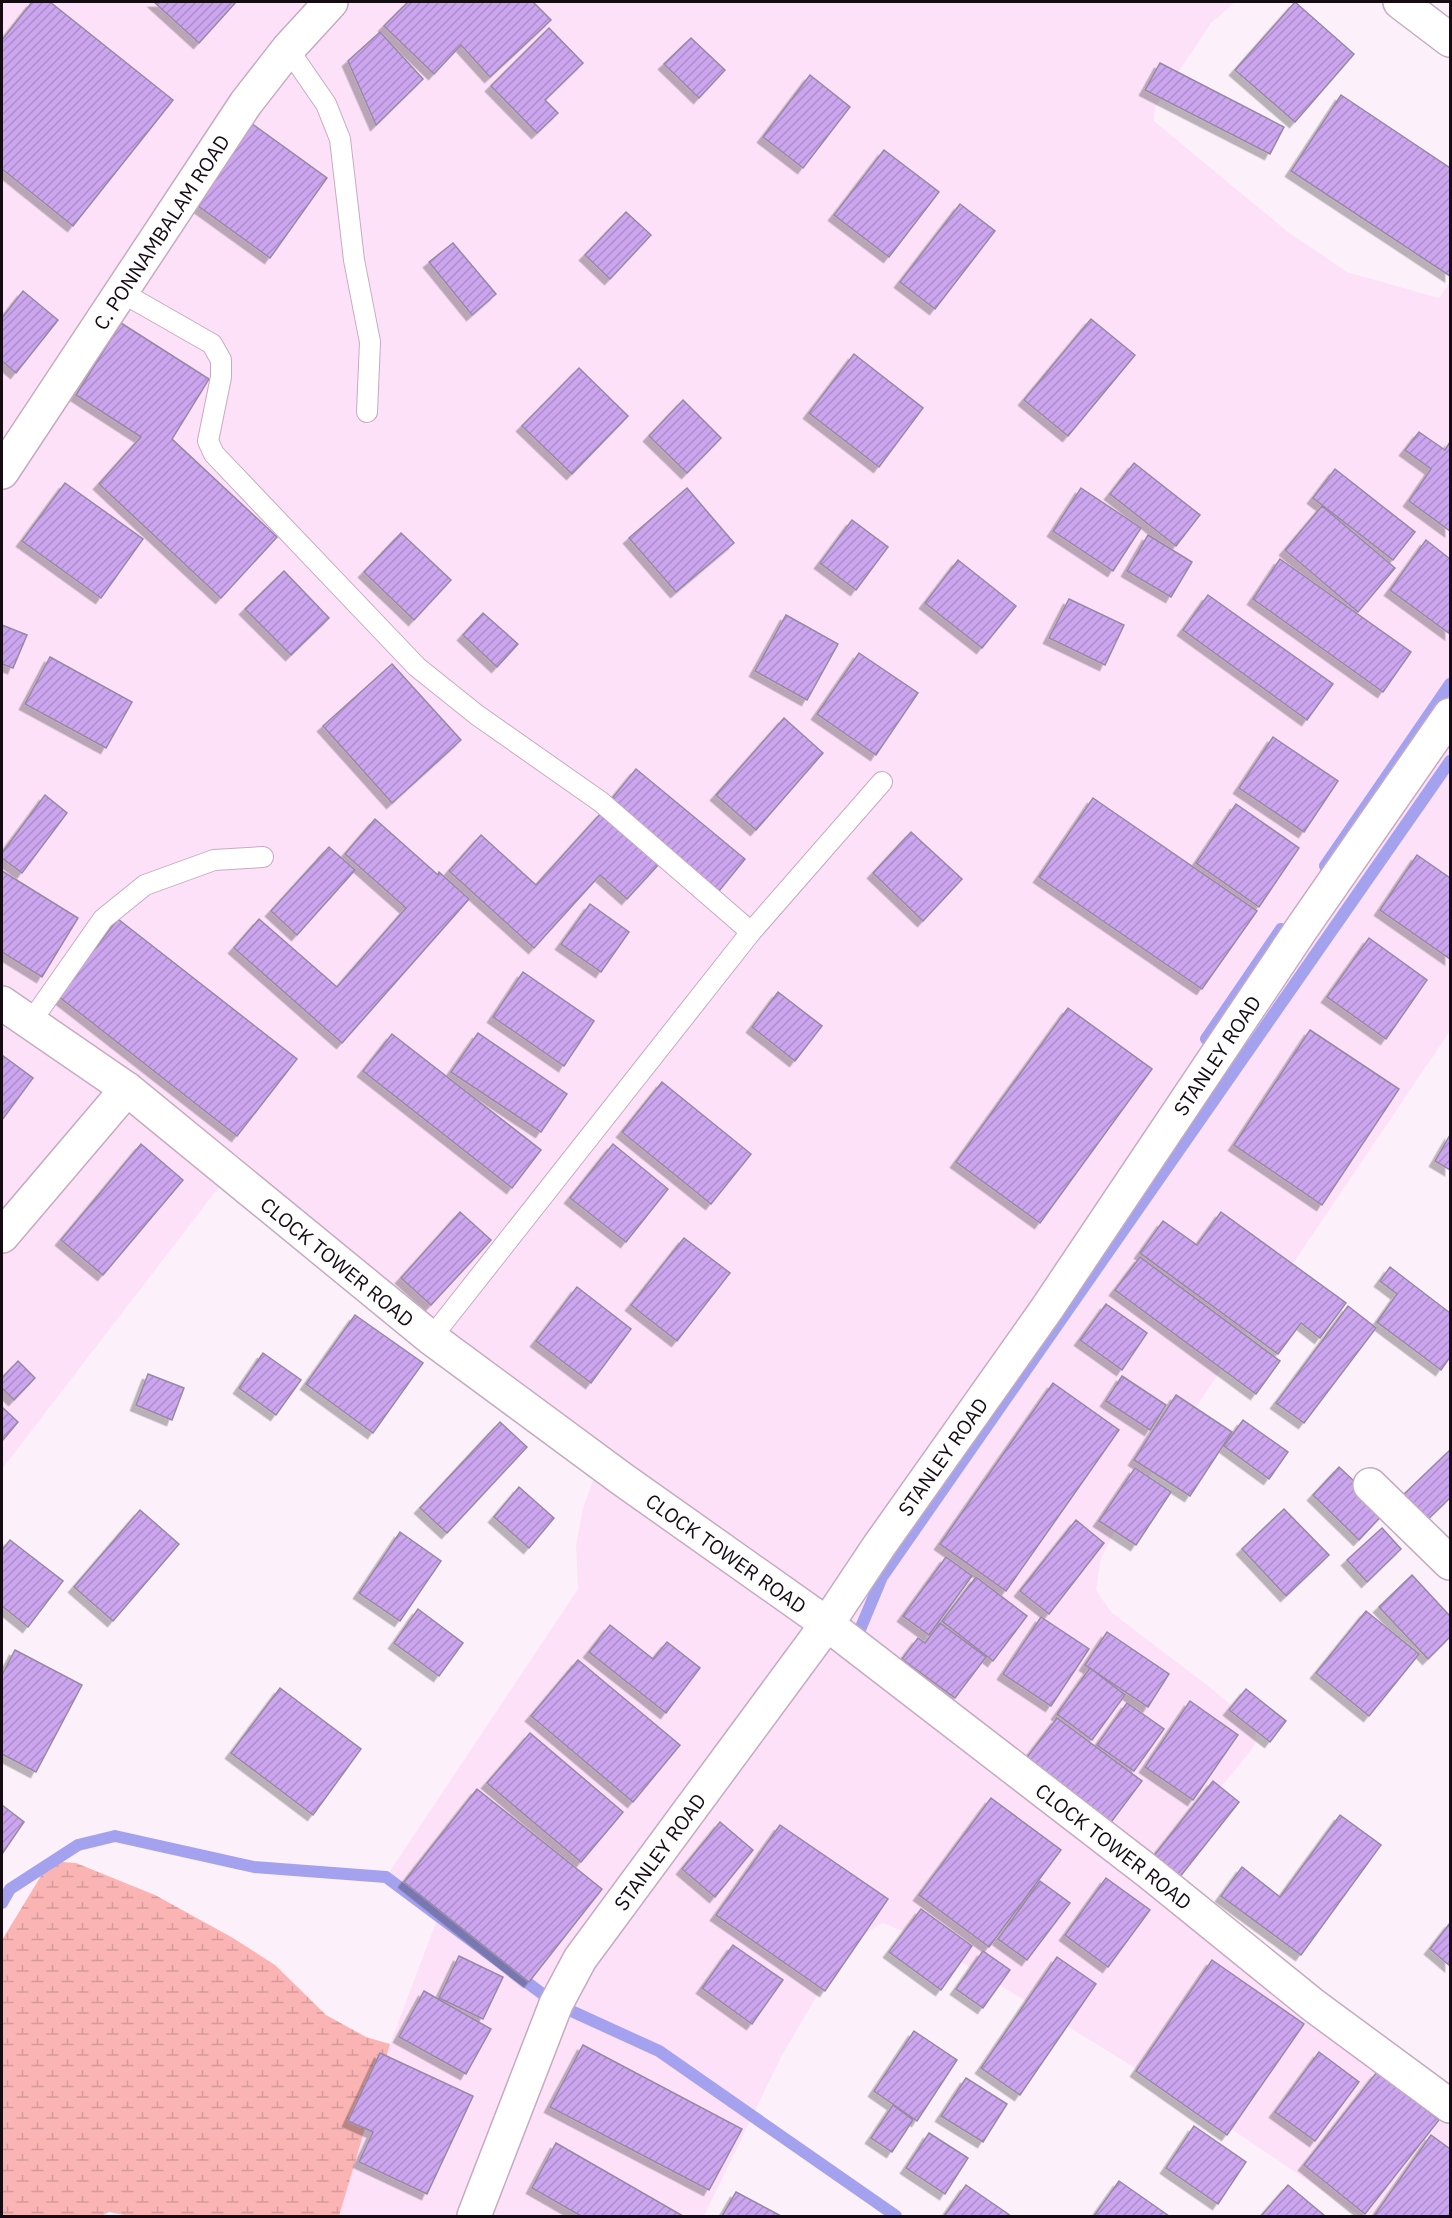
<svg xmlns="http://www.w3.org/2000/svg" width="1452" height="2218" font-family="'IBM Plex Sans',sans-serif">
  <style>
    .built { fill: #fde1f8 }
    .wetland { fill: url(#wetland-marsh) }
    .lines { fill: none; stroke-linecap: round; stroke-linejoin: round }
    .stream { stroke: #a4a2ef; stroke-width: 12 }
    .building { fill: url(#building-hatch); stroke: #9789a4; stroke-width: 1.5; filter: url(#shadow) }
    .lane-casing { stroke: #c5abc0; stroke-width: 22 }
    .street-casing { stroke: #c5abc0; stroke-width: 36 }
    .primary-casing { stroke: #c5abc0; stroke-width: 36 }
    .lane { stroke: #fff; stroke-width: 20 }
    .street { stroke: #fff; stroke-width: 33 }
    .primary { stroke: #fff; stroke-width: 33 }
    .labels { text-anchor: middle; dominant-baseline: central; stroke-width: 4.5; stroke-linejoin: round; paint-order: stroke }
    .street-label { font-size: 20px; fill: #150c13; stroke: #fff }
  </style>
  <defs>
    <pattern id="wetland-marsh" width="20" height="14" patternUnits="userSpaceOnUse" patternTransform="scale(1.5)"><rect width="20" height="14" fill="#fbb4b4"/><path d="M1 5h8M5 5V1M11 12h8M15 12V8" fill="none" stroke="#d69a9a"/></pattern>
    <pattern id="building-hatch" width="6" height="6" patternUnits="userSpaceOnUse" patternTransform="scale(1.5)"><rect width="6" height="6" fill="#cba5ee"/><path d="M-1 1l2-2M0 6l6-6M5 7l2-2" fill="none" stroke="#ad8dcb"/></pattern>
    <filter id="shadow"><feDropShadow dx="-5.5" dy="5.5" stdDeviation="0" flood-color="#0004"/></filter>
  </defs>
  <rect width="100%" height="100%" fill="#fcf1fa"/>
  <!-- built -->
  <polygon class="built" points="2,2 1235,2 1211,23 1155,107 1154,121 1288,232 1347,272 1439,298 1450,282 1450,1031 1123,1515 1101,1558 1096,1590 1111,1612 1212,1689 1250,1721 1256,1733 1255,1744 1249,1753 1150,1874 1450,2106 1450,2216 1360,2216 1200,2108 1041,2010 924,1940 883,1923 869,1931 853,1945 828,1977 782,2055 704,2216 339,2216 390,2044 438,1917 386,1877 578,1589 576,1545 583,1508 595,1475 225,1179 2,1469"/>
  <!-- wetland -->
  <polygon class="wetland" points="62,1862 76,1863 155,1895 233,1938 275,1965 326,2015 366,2037 390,2044 339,2216 129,2216 109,2212 101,2216 2,2216 2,1940 47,1866"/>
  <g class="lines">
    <!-- stream -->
    <g class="stream">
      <polyline points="1325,866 1450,684"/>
      <polyline points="1206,1039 1281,929"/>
      <polyline points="859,1632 882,1577 1450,761"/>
      <polyline points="2,1903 10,1889 78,1845 115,1836 254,1867 386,1877 556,2004 659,2051 896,2216"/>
    </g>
  </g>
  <!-- building -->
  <g class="building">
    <polygon points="32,2 50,2 173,100 73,226 2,169 2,40"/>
    <polygon points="154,2 236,2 199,43"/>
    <polygon points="408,2 533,2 551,20 490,77 461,45 434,74 384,26"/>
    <polygon points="1295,2 1354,54 1295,122 1235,70"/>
    <polygon points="549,28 583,63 545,100 558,113 537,133 491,86"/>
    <polygon points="380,32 423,79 376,125 348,61"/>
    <polygon points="691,38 725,70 699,98 664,64"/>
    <polygon points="1160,63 1284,127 1270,154 1145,90"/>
    <polygon points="810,75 850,107 803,168 763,137"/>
    <polygon points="1341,95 1450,168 1450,276 1291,171"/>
    <polygon points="251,123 327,178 270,258 194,203"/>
    <polygon points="884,150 939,192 889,257 834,215"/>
    <polygon points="960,204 995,231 935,309 900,282"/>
    <polygon points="626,212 651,235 610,279 585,255"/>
    <polygon points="453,243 496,294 472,315 429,262"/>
    <polygon points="23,291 58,320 16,373 2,361 2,318"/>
    <polygon points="1091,319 1135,355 1068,436 1024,400"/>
    <polygon points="121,323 209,379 172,439 277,537 221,598 99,484 141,437 76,395"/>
    <polygon points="854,354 923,408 879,467 809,413"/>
    <polygon points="579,368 628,416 572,474 522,426"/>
    <polygon points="683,400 721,438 687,473 649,436"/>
    <polygon points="1419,432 1445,450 1450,442 1450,531 1409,501 1431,469 1405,450"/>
    <polygon points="1134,463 1200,515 1176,546 1110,494"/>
    <polygon points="1335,469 1415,532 1393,560 1313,498"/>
    <polygon points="65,483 143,539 101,598 22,541"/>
    <polygon points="687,488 734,543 676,592 629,538"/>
    <polygon points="1081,488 1141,528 1113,571 1053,531"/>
    <polygon points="1322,506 1395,568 1358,612 1285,550"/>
    <polygon points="852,520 888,547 856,590 820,563"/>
    <polygon points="401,533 451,580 414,620 364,572"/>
    <polygon points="1148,535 1192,562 1171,597 1127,571"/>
    <polygon points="1426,540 1450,559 1450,634 1390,590"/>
    <polygon points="1280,559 1411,652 1383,692 1253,599"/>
    <polygon points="958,560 1016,606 982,648 925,603"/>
    <polygon points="284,571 329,618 291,655 245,609"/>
    <polygon points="1208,595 1333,684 1307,720 1183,630"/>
    <polygon points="1069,599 1124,625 1105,665 1049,638"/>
    <polygon points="483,613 518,644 497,667 463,635"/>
    <polygon points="786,615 838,644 807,700 755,671"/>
    <polygon points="2,625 27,635 13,668 2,664"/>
    <polygon points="859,653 918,693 876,755 817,714"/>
    <polygon points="50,657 132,702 106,748 25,704"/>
    <polygon points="392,664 461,740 392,803 323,726"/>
    <polygon points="784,718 823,753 756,830 716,795"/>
    <polygon points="1273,737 1338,781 1304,832 1239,788"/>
    <polygon points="636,769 745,859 719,891 610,801"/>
    <polygon points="45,795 67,813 22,873 2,858 2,853"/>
    <polygon points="1093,798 1257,911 1202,989 1039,877"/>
    <polygon points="1236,804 1299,848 1259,907 1196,863"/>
    <polygon points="602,812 659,864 627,899 600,875 534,948 449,871 481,835 536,885"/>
    <polygon points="375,819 438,875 439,872 469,899 342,1043 234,948 259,919 337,987 406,908 345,854"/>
    <polygon points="911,832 962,879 923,921 873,873"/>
    <polygon points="329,847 355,870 297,935 271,911"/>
    <polygon points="1417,855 1450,878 1450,959 1380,910"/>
    <polygon points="2,871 78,918 42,977 2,952"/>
    <polygon points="590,904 629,932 601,972 561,944"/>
    <polygon points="118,919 297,1059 237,1136 58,996"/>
    <polygon points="1369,938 1427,980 1386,1039 1327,997"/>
    <polygon points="523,972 594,1021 564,1066 493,1017"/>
    <polygon points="778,992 822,1026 795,1061 752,1027"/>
    <polygon points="1068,1008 1152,1069 1040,1223 956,1162"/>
    <polygon points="1310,1030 1399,1089 1322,1205 1234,1145"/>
    <polygon points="478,1033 567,1094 541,1132 451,1072"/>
    <polygon points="392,1034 541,1150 512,1188 363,1071"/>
    <polygon points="2,1055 33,1078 2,1120"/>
    <polygon points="662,1082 751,1154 711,1204 622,1132"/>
    <polygon points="1450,1135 1450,1170 1435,1161"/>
    <polygon points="141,1144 183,1180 103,1275 61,1240"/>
    <polygon points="613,1144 668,1189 626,1242 570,1198"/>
    <polygon points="460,1212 491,1240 431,1305 401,1278"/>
    <polygon points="1221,1212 1346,1303 1320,1338 1301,1323 1278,1354 1140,1253 1163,1221 1197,1245"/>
    <polygon points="684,1238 730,1273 677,1341 631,1305"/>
    <polygon points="1140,1257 1280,1361 1256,1394 1115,1290"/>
    <polygon points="1390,1267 1450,1313 1450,1357 1441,1370 1377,1322 1397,1294 1380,1281"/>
    <polygon points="577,1287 631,1329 591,1383 536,1341"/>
    <polygon points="1106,1304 1147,1333 1122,1370 1080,1340"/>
    <polygon points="1348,1306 1376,1328 1304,1423 1276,1403"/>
    <polygon points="355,1315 423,1363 373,1433 306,1384"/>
    <polygon points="263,1353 301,1380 276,1415 239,1388"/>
    <polygon points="18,1361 35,1378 14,1400 2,1388 2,1378"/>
    <polygon points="148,1374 184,1388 172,1420 136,1405"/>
    <polygon points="1122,1376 1166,1405 1150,1430 1106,1401"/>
    <polygon points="1053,1383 1119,1430 1006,1591 940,1544"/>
    <polygon points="1176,1395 1232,1432 1190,1496 1134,1460"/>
    <polygon points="2,1407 18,1422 2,1441"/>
    <polygon points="1243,1420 1288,1452 1269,1479 1224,1446"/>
    <polygon points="500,1422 527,1447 447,1533 420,1508"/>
    <polygon points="1450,1450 1450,1498 1424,1523 1400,1498"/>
    <polygon points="1339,1467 1386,1511 1359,1540 1313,1495"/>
    <polygon points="1135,1468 1171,1492 1136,1545 1099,1521"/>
    <polygon points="519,1487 554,1518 529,1548 494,1517"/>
    <polygon points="1284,1509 1329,1555 1286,1596 1242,1549"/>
    <polygon points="140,1510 179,1544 113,1621 74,1587"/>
    <polygon points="1076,1520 1104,1543 1049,1614 1020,1591"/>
    <polygon points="1382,1528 1401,1549 1367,1582 1347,1560"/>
    <polygon points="400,1532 441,1561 400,1621 359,1593"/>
    <polygon points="10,1540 63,1581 28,1627 2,1606 2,1550"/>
    <polygon points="946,1557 972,1576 929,1635 903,1616"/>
    <polygon points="1412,1575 1450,1616 1450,1637 1428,1659 1379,1607"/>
    <polygon points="976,1577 1027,1616 993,1661 942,1621"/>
    <polygon points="418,1609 463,1643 439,1676 394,1643"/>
    <polygon points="1366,1611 1419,1654 1369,1716 1316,1673"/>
    <polygon points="1041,1617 1089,1649 1051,1706 1003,1674"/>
    <polygon points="940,1623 986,1657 955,1698 902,1659 918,1638 925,1643"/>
    <polygon points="610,1625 653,1659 667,1642 700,1668 666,1713 589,1652"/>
    <polygon points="1107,1632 1169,1674 1148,1707 1085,1665"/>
    <polygon points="15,1650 82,1685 36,1772 2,1754 2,1675"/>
    <polygon points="578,1660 680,1745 633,1802 531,1716"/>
    <polygon points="1090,1668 1125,1695 1092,1740 1057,1714"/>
    <polygon points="280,1688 361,1749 313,1815 231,1753"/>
    <polygon points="1246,1689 1286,1721 1270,1742 1229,1710"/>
    <polygon points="1190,1701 1238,1735 1193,1800 1145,1767"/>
    <polygon points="1127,1703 1164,1729 1134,1771 1097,1745"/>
    <polygon points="1057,1718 1142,1781 1109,1825 1024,1761"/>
    <polygon points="530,1733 623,1812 581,1862 487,1783"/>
    <polygon points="1213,1781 1239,1802 1179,1878 1153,1857"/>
    <polygon points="477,1789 602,1889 529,1982 404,1882"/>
    <polygon points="991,1798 1061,1850 989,1947 919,1895"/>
    <polygon points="2,1805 24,1822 2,1854"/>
    <polygon points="1340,1815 1381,1845 1301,1955 1221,1896 1242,1867 1280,1897"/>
    <polygon points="720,1822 753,1850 715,1897 682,1869"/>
    <polygon points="780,1825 888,1899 825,1991 716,1915"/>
    <polygon points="1106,1878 1150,1910 1108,1967 1065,1935"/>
    <polygon points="1040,1881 1070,1903 1027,1960 998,1939"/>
    <polygon points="921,1909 972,1946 941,1990 889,1952"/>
    <polygon points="1450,1923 1450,1966 1430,1949"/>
    <polygon points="733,1945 783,1980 752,2024 702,1988"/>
    <polygon points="983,1951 1010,1970 983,2008 956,1989"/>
    <polygon points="459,1956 503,1977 483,2019 439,1998"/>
    <polygon points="1057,1957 1096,1984 1020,2095 981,2068"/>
    <polygon points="1212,1960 1304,2024 1227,2135 1136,2071"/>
    <polygon points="424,1991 491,2029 466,2074 399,2037"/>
    <polygon points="914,2031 957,2060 917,2121 874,2091"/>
    <polygon points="583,2045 742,2129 709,2190 550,2107"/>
    <polygon points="1319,2052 1359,2082 1315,2141 1275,2112"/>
    <polygon points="380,2053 473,2096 427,2194 359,2162 373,2132 348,2121"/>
    <polygon points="1377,2072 1439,2120 1365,2214 1304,2165"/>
    <polygon points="966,2078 1007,2104 983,2142 941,2116"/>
    <polygon points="893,2105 913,2120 892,2152 871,2138"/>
    <polygon points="1194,2126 1246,2162 1218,2204 1166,2168"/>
    <polygon points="929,2133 968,2158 945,2194 906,2168"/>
    <polygon points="1431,2135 1450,2149 1450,2216 1374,2216"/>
    <polygon points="556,2143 683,2216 581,2216 532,2188"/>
    <polygon points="1119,2181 1169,2216 1094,2216"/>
    <polygon points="966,2185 1011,2216 944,2216"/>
    <polygon points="1288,2185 1325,2216 1261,2216"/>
    <polygon points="736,2192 781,2216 722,2216"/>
  </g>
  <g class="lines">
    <!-- lane casing -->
    <g class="lane-casing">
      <g id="lane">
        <polyline points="288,49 326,104 340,139 354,260 370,342 367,412"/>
        <polyline points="121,292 212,344 221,360 221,377 208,441 214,454 417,667 477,715 601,802 751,932"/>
        <polyline points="30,1023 103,919 145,885 214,860 263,857"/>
        <polyline points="431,1338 751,932 882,782"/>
      </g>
    </g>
    <!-- street casing -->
    <g class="street-casing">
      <g id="street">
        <polyline points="1400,2 1450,40"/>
        <path id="s1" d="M2 472 246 103 288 49 331 2"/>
        <path id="s2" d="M2 1003 127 1089 431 1338 622 1479 827 1624 1150 1873 1313 2005 1450 2106"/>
        <polyline points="2,1236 127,1089"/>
        <polyline points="1370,1485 1450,1563"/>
      </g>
    </g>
    <!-- primary casing -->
    <g class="primary-casing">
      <g id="primary">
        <path id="s3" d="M474 2216 556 2004 580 1959 827 1624 879 1546 1046 1310 1302 928 1450 715"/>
      </g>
    </g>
    <!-- lane -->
    <use href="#lane" class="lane"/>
    <!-- street -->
    <use href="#street" class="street"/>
    <!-- primary -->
    <use href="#primary" class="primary"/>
  </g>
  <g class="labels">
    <!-- street labels -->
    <g class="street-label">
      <text stroke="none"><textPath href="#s1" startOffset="288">C. PONNAMBALAM ROAD</textPath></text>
      <text stroke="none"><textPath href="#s3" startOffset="1384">STANLEY ROAD</textPath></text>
      <text stroke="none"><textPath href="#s2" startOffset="424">CLOCK TOWER ROAD</textPath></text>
      <text stroke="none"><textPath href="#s3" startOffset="898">STANLEY ROAD</textPath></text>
      <text stroke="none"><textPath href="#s2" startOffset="910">CLOCK TOWER ROAD</textPath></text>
      <text stroke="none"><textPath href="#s2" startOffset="1396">CLOCK TOWER ROAD</textPath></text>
      <text stroke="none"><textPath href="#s3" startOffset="412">STANLEY ROAD</textPath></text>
    </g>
  </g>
  <!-- border -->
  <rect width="1452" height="2218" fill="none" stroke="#150c13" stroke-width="6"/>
</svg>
